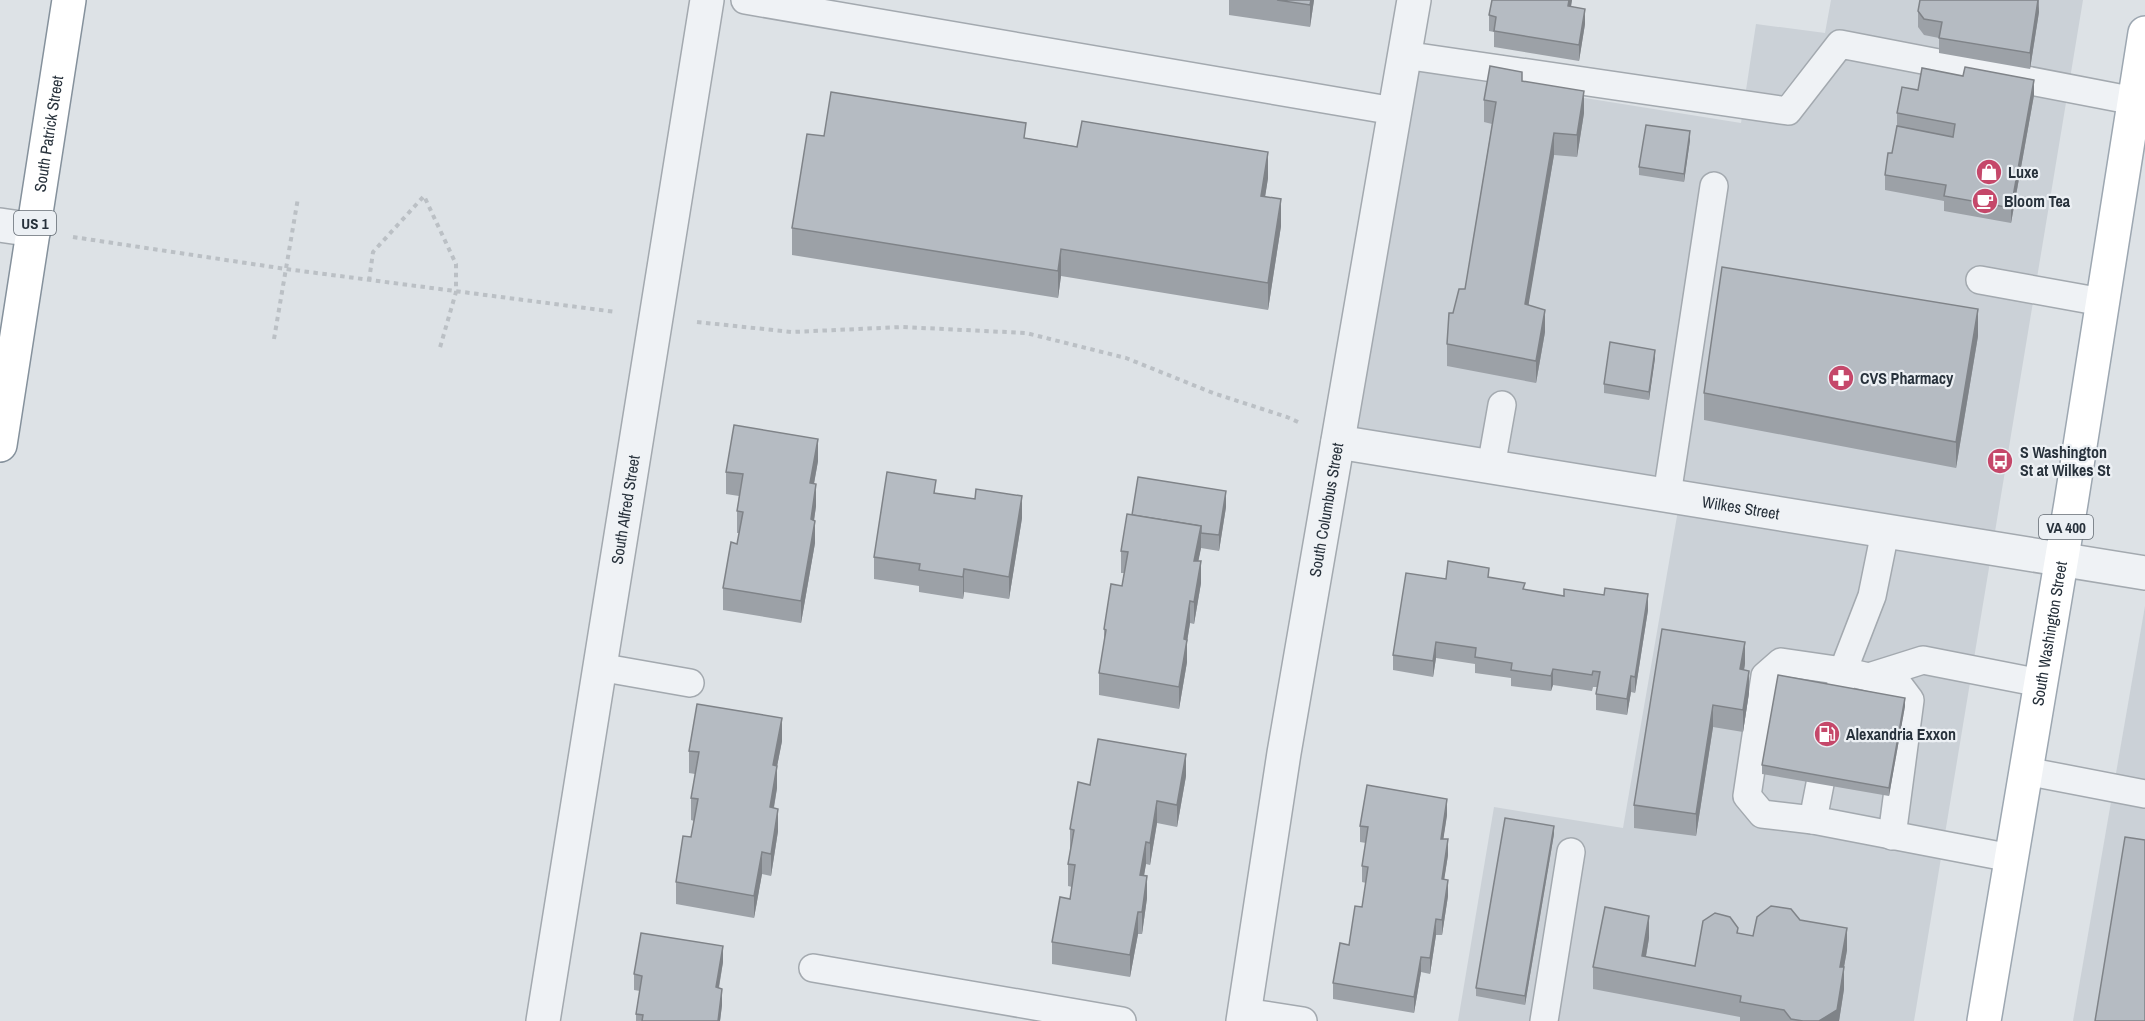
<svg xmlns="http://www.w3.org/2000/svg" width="2145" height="1021" font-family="'Archivo Narrow',sans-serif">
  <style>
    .built { fill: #cbd1d7 }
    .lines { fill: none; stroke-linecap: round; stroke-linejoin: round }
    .lane-casing { stroke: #a3a9af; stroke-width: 30 }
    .street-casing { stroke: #a3a9af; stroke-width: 36 }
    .primary-casing { stroke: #9da7b1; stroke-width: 36 }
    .highway-casing { stroke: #85919c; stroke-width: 36 }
    .path { stroke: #bbc0c5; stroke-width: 4; stroke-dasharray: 4.5 4.5; stroke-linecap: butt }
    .lane { stroke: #eff2f5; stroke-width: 27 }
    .street { stroke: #eff2f5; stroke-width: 33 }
    .primary { stroke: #fff; stroke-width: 33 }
    .highway { stroke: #fff; stroke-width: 33 }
    .wall { fill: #9ca1a7 }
    .shaded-wall { fill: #7f8388 }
    .building { fill: #b5bbc2; stroke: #7f8388; stroke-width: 1.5 }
    .labels { text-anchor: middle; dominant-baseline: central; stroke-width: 4.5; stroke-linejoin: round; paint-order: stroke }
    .shield { fill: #ecf0f4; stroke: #626a72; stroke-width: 1.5 }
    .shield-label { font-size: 15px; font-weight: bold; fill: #27313b }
    .street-label { font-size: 16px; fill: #27313b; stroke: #ecf0f4 }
    .poi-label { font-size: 16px; font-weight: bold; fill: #27313b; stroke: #ecf0f4; text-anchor: start }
  </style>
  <rect width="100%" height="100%" fill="#dde2e6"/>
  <!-- built -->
  <g class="built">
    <polygon points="1831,0 2083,0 1914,1021 1458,1021 1494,807 1623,828 1681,493 1336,435 1399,66 1472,80 1741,123 1756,24 1825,33"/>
    <polygon points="2145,606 2145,1021 2073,1021"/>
  </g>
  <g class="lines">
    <!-- lane casing -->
    <g class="lane-casing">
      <g id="lane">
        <polyline points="745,0 1394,111"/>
        <polyline points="1404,55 1788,111 1840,44 2145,103"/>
        <polyline points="1980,280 2102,302"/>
        <polyline points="1491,467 1502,405"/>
        <polyline points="1667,495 1714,186"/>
        <polyline points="599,667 690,683"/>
        <polyline points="1869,677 1923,660 2040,683"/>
        <polyline points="1840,689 1843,671 1872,596 1885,532"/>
        <polyline points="2026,771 2145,794"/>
        <polyline points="1820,784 1813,820 2011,858"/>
        <polyline points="1813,820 1762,814 1747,796 1765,676 1781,662 1843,671 1898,684 1910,700 1892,836"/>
        <polyline points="813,968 1122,1021"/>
        <polyline points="1244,1012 1303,1021"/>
        <polyline points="1544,1021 1571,852"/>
      </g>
    </g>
    <!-- street casing -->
    <g class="street-casing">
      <g id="street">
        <polyline points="0,225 34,230"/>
        <path id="s1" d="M1338 442 2145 573"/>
        <path id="s2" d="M543 1021 707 0"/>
        <path id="s3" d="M1243 1021 1284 753 1414 0"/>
      </g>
    </g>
    <!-- primary casing -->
    <g class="primary-casing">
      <g id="primary">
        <path id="s4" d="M1984 1021 2071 503 2145 33"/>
      </g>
    </g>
    <!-- highway casing -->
    <g class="highway-casing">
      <g id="highway">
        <path id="s5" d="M0 445 69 0"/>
      </g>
    </g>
    <!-- path -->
    <g class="path">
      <polyline points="73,237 286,269 616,312"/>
      <polyline points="369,281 373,252 424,196 456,264 456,292 439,351"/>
      <polyline points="697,322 792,332 902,327 1026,333 1126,358 1213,393 1287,417 1298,422"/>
      <polyline points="274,339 298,198"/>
    </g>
    <!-- lane -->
    <use href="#lane" class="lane"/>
    <!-- street -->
    <use href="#street" class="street"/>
    <!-- primary -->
    <use href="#primary" class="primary"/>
    <!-- highway -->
    <use href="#highway" class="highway"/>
  </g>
  <!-- wall -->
  <g class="wall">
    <polygon points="1229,0 1314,0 1310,27 1229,15"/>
    <polygon points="1492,0 1572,0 1571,7 1585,24 1579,61 1494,47 1494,32 1489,31 1489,15"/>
    <polygon points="2039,0 2039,12 2030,69 1939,53 1939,38 1924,35 1918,27 1918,11"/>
    <polygon points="1522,81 1584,113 1577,157 1554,155 1528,305 1545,332 1536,383 1447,366 1447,344 1453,313 1465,289 1492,124 1484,122 1484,100"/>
    <polygon points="1918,90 2034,95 2011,223 1944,211 1944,201 1885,190 1885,175 1892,153 1897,126 1897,113"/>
    <polygon points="824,136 1026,138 1268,178 1265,196 1281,226 1268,310 1061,276 1058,298 792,255 792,228"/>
    <polygon points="1690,140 1684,182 1639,175 1639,167"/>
    <polygon points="1978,336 1956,468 1704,420 1704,393"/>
    <polygon points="1655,358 1649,400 1604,393 1604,384"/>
    <polygon points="818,461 814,484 816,506 814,521 815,543 801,623 723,610 723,588 737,544 739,533 737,533 737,511 739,496 726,494 726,472"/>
    <polygon points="936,493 1022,518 1009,599 964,592 963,599 919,592 919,586 874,579 874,557"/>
    <polygon points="1226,507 1219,551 1201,548 1198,561 1201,583 1194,624 1190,623 1187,642 1187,662 1179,709 1099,695 1099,673 1104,644 1104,629 1122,586 1124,573 1121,573 1121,551"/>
    <polygon points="1489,578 1525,590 1648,610 1635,693 1631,692 1627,715 1596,710 1596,694 1597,687 1593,687 1592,691 1553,685 1551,691 1511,686 1511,678 1475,673 1475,664 1436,658 1433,677 1393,670 1393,655 1446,579"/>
    <polygon points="1745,664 1744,670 1749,693 1743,732 1713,727 1696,836 1634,828 1634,805"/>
    <polygon points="1905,706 1889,796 1762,774 1762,765"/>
    <polygon points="782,741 777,766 777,788 774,808 778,831 771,876 762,874 754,918 676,904 676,882 691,837 694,821 691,820 691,798 695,774 689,773 689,751"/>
    <polygon points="1186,776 1177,827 1157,823 1150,865 1146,864 1144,876 1147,898 1142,934 1138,934 1130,977 1052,964 1052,942 1070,899 1072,887 1068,886 1068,864 1071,851 1070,851 1070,829"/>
    <polygon points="1447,815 1443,839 1448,855 1444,879 1448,896 1442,935 1436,935 1430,974 1421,972 1414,1013 1333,999 1333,983 1349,945 1362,907 1366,883 1362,882 1362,866 1366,843 1360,842 1360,826"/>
    <polygon points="1554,834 1525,1005 1476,996 1476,988"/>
    <polygon points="1800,920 1847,950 1844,967 1844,989 1839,1021 1740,1021 1740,1017 1593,989 1593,967 1649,938 1646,957 1695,966 1738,933 1753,936"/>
    <polygon points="723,962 719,988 722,1005 720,1021 636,1021 636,1014 640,991 634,990 634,974"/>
  </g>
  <!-- shaded-wall -->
  <g class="shaded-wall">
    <polygon points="1311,0 1314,0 1310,27 1310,5"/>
    <polygon points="1569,0 1572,0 1568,22 1568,6"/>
    <polygon points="2038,0 2039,12 2030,69 2030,53"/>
    <polygon points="1585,9 1585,24 1579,61 1579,45"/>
    <polygon points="2034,80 2034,95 2011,223 2011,208"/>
    <polygon points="1584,91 1584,113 1577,157 1577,135"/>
    <polygon points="1690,131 1690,140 1684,182 1684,174"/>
    <polygon points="1554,133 1554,155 1525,326 1525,304"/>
    <polygon points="1268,152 1268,178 1261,223 1261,196"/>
    <polygon points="1281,199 1281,226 1268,310 1268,283"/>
    <polygon points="1061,249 1061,276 1058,298 1058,271"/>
    <polygon points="1978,309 1978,336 1956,468 1956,442"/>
    <polygon points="1545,310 1545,332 1536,383 1536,361"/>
    <polygon points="1655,350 1655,358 1649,400 1649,392"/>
    <polygon points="818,439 818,461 810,505 810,483"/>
    <polygon points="816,484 816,506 811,541 811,519"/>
    <polygon points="1226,491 1226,507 1219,551 1219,535"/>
    <polygon points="1022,496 1022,518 1009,599 1009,577"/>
    <polygon points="815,521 815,543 801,623 801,601"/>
    <polygon points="1201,526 1201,548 1194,583 1194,561"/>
    <polygon points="1201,561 1201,583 1194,624 1194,602"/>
    <polygon points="964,569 964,592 963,599 963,577"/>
    <polygon points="1648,594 1648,610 1635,693 1635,677"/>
    <polygon points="1190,601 1190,623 1187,642 1187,662 1179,709 1179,687 1184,639"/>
    <polygon points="1436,642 1436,658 1433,677 1433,661"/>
    <polygon points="1745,642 1745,664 1740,691 1740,669"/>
    <polygon points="1553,669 1553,685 1551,691 1551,676"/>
    <polygon points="1749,671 1749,693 1743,732 1743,710"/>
    <polygon points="1631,676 1631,692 1627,715 1627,699"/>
    <polygon points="1905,698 1905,706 1889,796 1889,788"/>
    <polygon points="1713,705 1713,727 1696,836 1696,814"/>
    <polygon points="782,718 782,741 773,787 773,765"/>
    <polygon points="1186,754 1186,776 1177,827 1177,805"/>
    <polygon points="777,766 777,788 770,829 770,807"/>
    <polygon points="1447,799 1447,815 1441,855 1441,839"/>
    <polygon points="1157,801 1157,823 1150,865 1150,843"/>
    <polygon points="778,809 778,831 771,876 771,854"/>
    <polygon points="1554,826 1554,834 1525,1005 1525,996"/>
    <polygon points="1448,839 1448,855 1442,894 1442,879"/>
    <polygon points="1146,842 1146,864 1140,897 1140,875"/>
    <polygon points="762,852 762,874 754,918 754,896"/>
    <polygon points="1147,876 1147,898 1142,934 1142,912"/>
    <polygon points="1448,880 1448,896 1442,935 1442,920"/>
    <polygon points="1138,912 1138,934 1130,977 1130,955"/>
    <polygon points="1649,916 1649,938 1642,978 1642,956"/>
    <polygon points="1436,919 1436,935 1430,974 1430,958"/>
    <polygon points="1847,928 1847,950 1840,989 1840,967"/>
    <polygon points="723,946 723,962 716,1003 716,987"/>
    <polygon points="1421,957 1421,972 1414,1013 1414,997"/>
    <polygon points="1844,967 1844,989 1839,1021 1819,1021"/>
    <polygon points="722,989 722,1005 720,1021 718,1021"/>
  </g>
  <!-- building -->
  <g class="building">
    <polygon points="1277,0 1311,0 1310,5"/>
    <polygon points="1492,0 1569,0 1568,6 1585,9 1579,45 1494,31 1496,17 1489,15"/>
    <polygon points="1920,0 2038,0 2030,53 1939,38 1942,22 1924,19 1918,11"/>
    <polygon points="1490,66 1522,72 1522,81 1584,91 1577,135 1554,133 1525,304 1545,310 1536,361 1447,344 1449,313 1453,313 1459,289 1465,289 1496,102 1484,100"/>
    <polygon points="1965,67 2034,80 2011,208 1944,196 1946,185 1885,175 1888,153 1892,153 1897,126 1953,137 1955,124 1897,113 1902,87 1918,90 1922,68 1963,76"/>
    <polygon points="831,92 1026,123 1024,138 1077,147 1082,121 1268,152 1261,196 1281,199 1268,283 1061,249 1058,271 792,228 807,134 824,136"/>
    <polygon points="1646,125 1690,131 1684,174 1639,167"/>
    <polygon points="1722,267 1978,309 1956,442 1704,393"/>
    <polygon points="1610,342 1655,350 1649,392 1604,384"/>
    <polygon points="734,425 818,439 810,483 816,484 811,519 815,521 801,601 723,588 731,542 737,544 743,512 737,511 743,474 726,472"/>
    <polygon points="887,472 936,480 934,493 975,499 976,489 1022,496 1009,577 964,569 963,577 919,570 920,564 874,557"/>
    <polygon points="1138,477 1226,491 1219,535 1201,533 1201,526 1132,515"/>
    <polygon points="1127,514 1201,526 1194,561 1201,561 1194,602 1190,601 1184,639 1187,640 1179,687 1099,673 1106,630 1104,629 1111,584 1122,586 1128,552 1121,551"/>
    <polygon points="1448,561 1489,568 1488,577 1525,583 1523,589 1564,596 1564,589 1604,595 1605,588 1648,594 1635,677 1631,676 1627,699 1596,694 1600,672 1593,671 1592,675 1553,669 1551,676 1511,670 1512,663 1475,657 1476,648 1436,642 1433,661 1393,655 1406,573 1446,579"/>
    <polygon points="1662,629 1745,642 1740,669 1749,671 1743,710 1713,705 1696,814 1634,805"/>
    <polygon points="1778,675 1905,698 1889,788 1762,765"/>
    <polygon points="697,704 782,718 773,765 777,766 770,807 778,809 771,854 762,852 754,896 676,882 683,836 691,837 698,799 691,798 699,752 689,751"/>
    <polygon points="1098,739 1186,754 1177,805 1157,801 1150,843 1146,842 1140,875 1147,876 1142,912 1138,912 1130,955 1052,942 1060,897 1070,899 1075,865 1068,864 1074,830 1070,829 1078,782 1090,785"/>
    <polygon points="1367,785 1447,799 1441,839 1448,839 1442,879 1448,880 1442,920 1436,919 1430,958 1421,957 1414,997 1333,983 1340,943 1349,945 1355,906 1362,907 1368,867 1362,866 1368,827 1360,826"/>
    <polygon points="1505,818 1554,826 1525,996 1476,988"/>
    <polygon points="2125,837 2145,840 2145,1021 2095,1021"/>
    <polygon points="1771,906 1791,909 1800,920 1847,928 1840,967 1844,967 1837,1010 1819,1021 1803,1021 1791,1019 1784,1010 1740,1002 1741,996 1593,967 1605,907 1649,916 1642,956 1695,966 1703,921 1715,913 1730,917 1738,928 1737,933 1753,936 1757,917"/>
    <polygon points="641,933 723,946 716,987 722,989 718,1021 642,1021 643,1015 636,1014 642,976 634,974"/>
  </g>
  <!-- icons -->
  <defs>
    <g id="shop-disc" transform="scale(1.35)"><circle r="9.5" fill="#c5486a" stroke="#ecf0f4"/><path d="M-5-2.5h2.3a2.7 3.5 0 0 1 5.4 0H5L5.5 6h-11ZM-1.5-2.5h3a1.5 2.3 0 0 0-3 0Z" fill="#fff"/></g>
    <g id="cafe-disc" transform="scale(1.35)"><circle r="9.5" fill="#c5486a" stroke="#ecf0f4"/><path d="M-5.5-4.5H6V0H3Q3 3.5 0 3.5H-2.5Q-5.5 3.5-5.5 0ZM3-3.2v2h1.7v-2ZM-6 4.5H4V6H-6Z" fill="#fff"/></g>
    <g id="pharmacy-disc" transform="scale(1.35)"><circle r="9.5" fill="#c5486a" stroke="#ecf0f4"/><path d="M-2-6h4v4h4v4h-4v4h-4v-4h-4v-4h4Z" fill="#fff"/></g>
    <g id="bus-disc" transform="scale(1.35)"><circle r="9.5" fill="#c5486a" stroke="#ecf0f4"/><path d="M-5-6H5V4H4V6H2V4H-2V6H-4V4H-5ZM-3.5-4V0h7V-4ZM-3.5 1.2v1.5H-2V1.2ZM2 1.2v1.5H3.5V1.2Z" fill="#fff"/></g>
    <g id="fuel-disc" transform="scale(1.35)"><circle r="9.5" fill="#c5486a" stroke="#ecf0f4"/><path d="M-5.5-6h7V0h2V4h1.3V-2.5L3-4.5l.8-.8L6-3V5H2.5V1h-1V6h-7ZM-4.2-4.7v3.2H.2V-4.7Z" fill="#fff"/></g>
  </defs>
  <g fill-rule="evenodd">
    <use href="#shop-disc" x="1989" y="172"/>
    <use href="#cafe-disc" x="1985" y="201"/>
    <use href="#pharmacy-disc" x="1841" y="378"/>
    <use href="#bus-disc" x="2000" y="461"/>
    <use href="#fuel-disc" x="1827" y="734"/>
  </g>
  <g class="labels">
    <!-- shield labels -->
    <g class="shield">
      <rect x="14" y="211" width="42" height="24" rx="4.5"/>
      <rect x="2039" y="515" width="54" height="24" rx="4.5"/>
    </g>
    <g class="shield-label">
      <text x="35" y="223">US 1</text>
      <text x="2066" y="527">VA 400</text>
    </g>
    <!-- street labels -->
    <g class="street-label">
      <text stroke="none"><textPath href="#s5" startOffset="315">South Patrick Street</textPath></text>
      <text stroke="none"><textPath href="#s1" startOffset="408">Wilkes Street</textPath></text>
      <text stroke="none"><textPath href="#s2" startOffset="518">South Alfred Street</textPath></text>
      <text stroke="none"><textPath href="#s3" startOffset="518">South Columbus Street</textPath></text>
      <text stroke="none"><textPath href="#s4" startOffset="393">South Washington Street</textPath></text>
    </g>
    <!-- poi labels -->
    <g class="poi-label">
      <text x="2008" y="172">Luxe</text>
      <text x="2004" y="201">Bloom Tea</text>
      <text x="1860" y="378">CVS Pharmacy</text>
      <text x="2020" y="452">S Washington<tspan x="2020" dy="18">St at Wilkes St</tspan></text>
      <text x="1846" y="734">Alexandria Exxon</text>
    </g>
  </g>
</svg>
